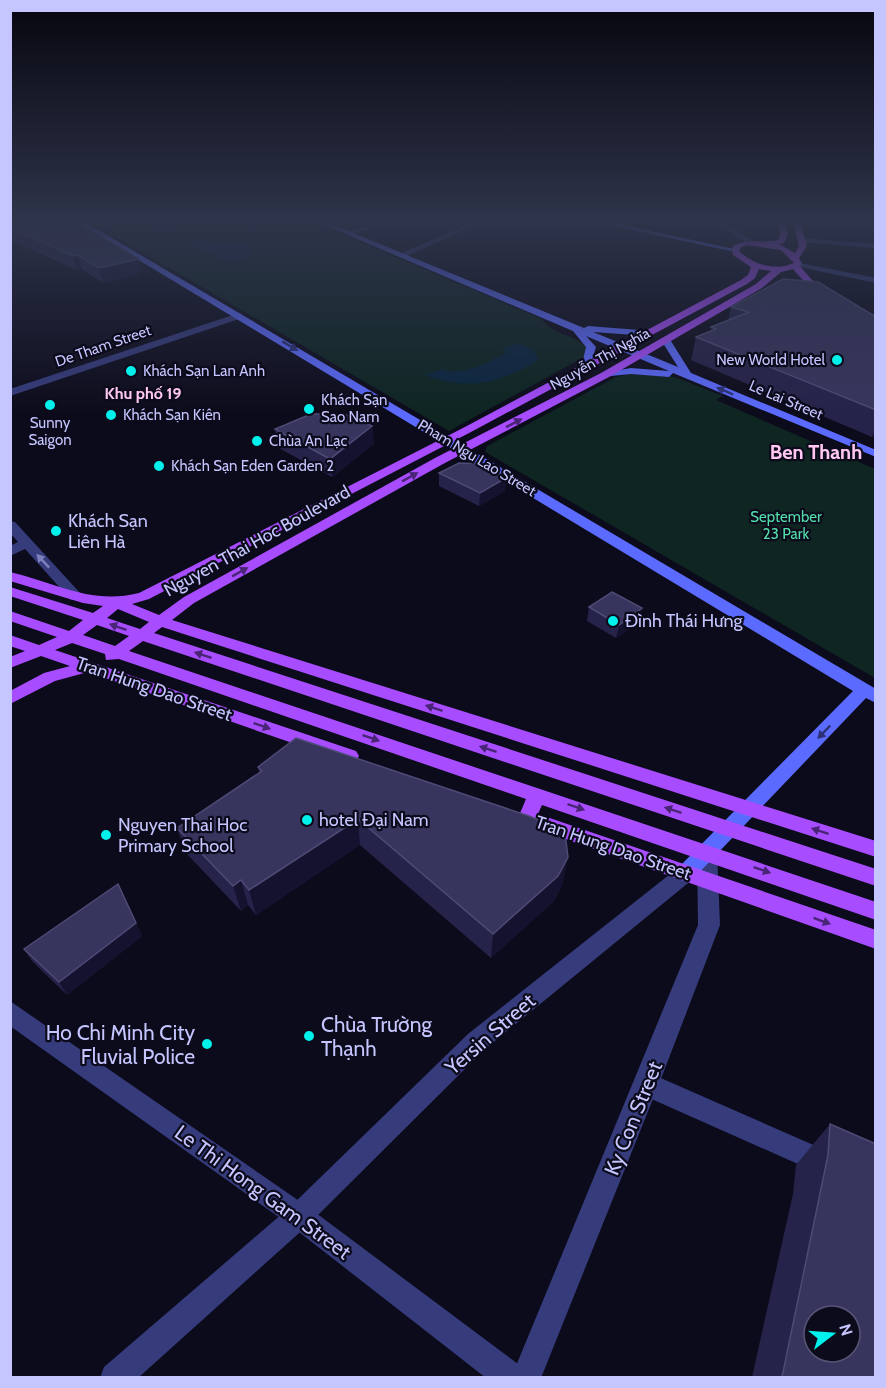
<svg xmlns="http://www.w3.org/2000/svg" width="886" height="1388" font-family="Cabin,sans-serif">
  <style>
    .green { fill: #0e2522 }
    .water { fill: #0b263f }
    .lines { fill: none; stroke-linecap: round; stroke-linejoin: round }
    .minor { fill: #353b7b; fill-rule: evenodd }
    .tertiary { fill: #353b7b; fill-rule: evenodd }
    .secondary { fill: #5c6bff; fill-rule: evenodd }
    .primary { fill: #a74cff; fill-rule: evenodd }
    .wall { fill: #26234a }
    .shaded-wall { fill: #14122f }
    .building { fill: #37355d; stroke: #4d4b76; stroke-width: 1.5; fill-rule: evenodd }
    .oneway { fill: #2c3176 }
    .oneway2 { fill: #4a2576 }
    .oneway3 { fill: #7d80bd }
    .poi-dot { fill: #00f0ec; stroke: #0c0b1b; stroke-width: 2 }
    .labels { text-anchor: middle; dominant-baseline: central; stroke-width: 4.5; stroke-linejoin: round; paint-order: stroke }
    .far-street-label { font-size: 15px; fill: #c5c5ff; stroke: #0c0b1b }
    .far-poi-label { font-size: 15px; fill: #c5c5ff; stroke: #0c0b1b; text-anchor: start }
    .far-park-label { font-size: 15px; fill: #52deab; stroke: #0c0b1b }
    .far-neighbourhood-label { font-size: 16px; font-weight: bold; fill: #ffc7f1; stroke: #0c0b1b }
    .poi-label { font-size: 18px; fill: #c5c5ff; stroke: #0c0b1b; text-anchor: start }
    .street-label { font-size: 18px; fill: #c5c5ff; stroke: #0c0b1b }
    .far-district-label { font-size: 20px; font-weight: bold; fill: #ffc7f1; stroke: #0c0b1b }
    .near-poi-label { font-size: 21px; fill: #c5c5ff; stroke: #0c0b1b; text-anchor: start }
    .near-street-label { font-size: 21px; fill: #c5c5ff; stroke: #0c0b1b }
  </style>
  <rect width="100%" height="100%" fill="#0c0b1b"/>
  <!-- green -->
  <g class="green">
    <path d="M89 221H310L542 319C550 334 576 334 587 348L586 356 449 431Z"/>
    <polygon points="631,374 675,377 723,396 716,400 875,469 875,678 485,452 487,446 616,377"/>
  </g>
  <!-- water -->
  <g class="water">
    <path d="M142 221H172L166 228C183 247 222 240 246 243L251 245 253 252 247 258 231 263Z"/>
    <path d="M519 343 534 350 538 360C500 384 467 391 425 375L442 369C462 377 490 362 507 352L502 349Z"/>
  </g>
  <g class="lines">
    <!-- minor -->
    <g class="minor">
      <polygon points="385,221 396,221 348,235 344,233"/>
      <polygon points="476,221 485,221 404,257 397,255"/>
      <polygon points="803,238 876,244 876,248 800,242"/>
      <polygon points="239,313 242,314 242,318 10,396 10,389"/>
      <polygon points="10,521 15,522 81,594 83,597 81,600 71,600 25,549 10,556 10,546 18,542 10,533"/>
      <polygon points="10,1001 308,1207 522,1367 526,1378 486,1378 290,1225 10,1026"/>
      <polygon points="647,1072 834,1154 838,1163 834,1172 825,1176 638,1093 635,1084 638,1075"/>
    </g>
    <!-- tertiary -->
    <g class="tertiary">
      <polygon points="712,221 720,221 757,243 750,245"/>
      <polygon points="795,262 876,278 876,283 795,266"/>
      <polygon points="707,843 714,845 717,851 720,925 659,1084 541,1378 511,1378 698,925 697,851 700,845"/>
      <polygon points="686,865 693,867 696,873 693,879 484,1050 308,1225 138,1378 100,1378 104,1367 290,1207 468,1034 679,867"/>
    </g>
    <!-- secondary -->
    <g class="secondary">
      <polygon points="74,221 83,221 876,689 876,703 866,698 693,879 686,881 679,879 676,873 679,867 853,691"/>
      <polygon points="315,221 324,221 584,328 588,326 652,331 654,333 649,336 593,332 678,367 661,340 669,338 691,373 876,450 876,457 673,373 669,377 631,374 601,377 601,373 631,368 669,371 586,336 596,347 590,366 581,368 586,347 573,331"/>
      <polygon points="591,221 604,221 739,250 735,252"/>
    </g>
    <!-- primary -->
    <path class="primary" d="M777 221H784L788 235 784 243 779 244 795 253 799 246 793 221H800L807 246 799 258 802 264 800 266 812 280 829 291V295C815 296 802 279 793 269L781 272 762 288 609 377 443 464 194 603 172 620 876 841V857L162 627 154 633 876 869V886L143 641 129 651 876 902V920L542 805 538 814 876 930V949L520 823 518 818 526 799 119 659 106 660 105 654 72 643 55 650 356 751 359 756 356 761 350 763 88 672 55 681 10 704V691L44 673 70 666 41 656 10 668V657L25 651 10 646V635L39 645 57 637 10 621V611L69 631 83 620 10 596V587L93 613 103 606 83 603 10 581V572C56 583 91 605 139 593L463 428 741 280 748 275 751 267 733 255 732 247C747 237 762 244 778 240L780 235ZM747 245 781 250 794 263C776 271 754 265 740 252V248ZM759 269 771 271 756 284 601 373 435 458 184 597 159 615 132 604 149 599 471 432 747 284 755 278ZM118 609 149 622 140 629 107 618ZM97 625 129 636 115 646 83 635Z"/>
  </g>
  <!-- wall -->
  <g class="wall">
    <polygon points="10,221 142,274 103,283 82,269 77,270 10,240"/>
    <polygon points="731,307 876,317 876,437 872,437 691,360 696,337 711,331 711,327 728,321"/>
    <polygon points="372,426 374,444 332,477 277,447 275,429"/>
    <polygon points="439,473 506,478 505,491 479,506 439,486"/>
    <polygon points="589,607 642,608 639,622 616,638 587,621"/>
    <polygon points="258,767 563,883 554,901 491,958 360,845 256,915 248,905 241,911 186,853 177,828 259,773"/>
    <polygon points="118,884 142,936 67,995 32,961 24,949"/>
    <polygon points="830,1124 876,1377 752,1377 793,1194 796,1165"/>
  </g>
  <!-- shaded-wall -->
  <g class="shaded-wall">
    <polygon points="78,255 82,269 77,270 73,256"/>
    <polygon points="139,259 142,274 103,283 99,268"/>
    <polygon points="372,426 374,444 332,477 330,459"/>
    <polygon points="876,427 876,437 872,437"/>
    <polygon points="506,478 505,491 479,506 480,493"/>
    <polygon points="642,608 639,622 616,638 619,625"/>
    <polygon points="358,819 360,845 256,915 249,890"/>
    <polygon points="568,857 563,883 554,901 491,958 493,934"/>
    <polygon points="241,880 248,905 241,911 233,886"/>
    <polygon points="136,923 142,936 67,995 59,982"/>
  </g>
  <!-- building -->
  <g class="building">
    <polygon points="10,221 74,221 139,259 99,268 78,255 73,256 10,228"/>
    <polygon points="783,279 818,282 876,317 876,410 696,337 716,329 711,327 749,312 731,307"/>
    <polygon points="311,414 344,414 372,426 330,459 275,429"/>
    <polygon points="459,463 483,464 506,478 480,493 439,473"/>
    <polygon points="612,592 642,608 619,625 589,607"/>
    <polygon points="296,738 529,816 555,827 566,841 568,857 558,876 493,934 358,819 249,890 241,880 233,886 177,828 262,771 258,767"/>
    <polygon points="118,884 136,923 59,982 24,949"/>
    <path d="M830 1124 876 1144V1377H782L828 1155ZM814 1316H850V1352H814Z"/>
  </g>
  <!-- one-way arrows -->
  <defs><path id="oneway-solid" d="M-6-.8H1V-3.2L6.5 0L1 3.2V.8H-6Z" transform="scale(1.5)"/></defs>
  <g class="oneway">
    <use href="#oneway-solid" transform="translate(290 346) rotate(31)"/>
    <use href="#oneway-solid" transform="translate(725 391) rotate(-157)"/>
    <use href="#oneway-solid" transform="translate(824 732) rotate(134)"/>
  </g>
  <g class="oneway2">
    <use href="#oneway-solid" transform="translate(514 423) rotate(-27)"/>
    <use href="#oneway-solid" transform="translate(410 477) rotate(-29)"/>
    <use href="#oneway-solid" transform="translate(240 572) rotate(-29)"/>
    <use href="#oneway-solid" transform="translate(118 627) rotate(-161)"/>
    <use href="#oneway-solid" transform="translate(203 655) rotate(-162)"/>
    <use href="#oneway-solid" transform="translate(434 708) rotate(-162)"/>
    <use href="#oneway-solid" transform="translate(262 726) rotate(19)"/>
    <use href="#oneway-solid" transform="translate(371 738) rotate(19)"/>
    <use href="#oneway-solid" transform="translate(488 749) rotate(-162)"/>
    <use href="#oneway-solid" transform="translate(576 807) rotate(19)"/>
    <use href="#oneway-solid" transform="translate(673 810) rotate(-162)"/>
    <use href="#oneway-solid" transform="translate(820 831) rotate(-162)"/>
    <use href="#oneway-solid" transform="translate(762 870) rotate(19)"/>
    <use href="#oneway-solid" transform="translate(822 921) rotate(20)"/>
  </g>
  <use class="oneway3" href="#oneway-solid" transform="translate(43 561) rotate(-133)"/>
  <!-- sky -->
  <linearGradient id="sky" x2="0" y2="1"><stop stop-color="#07060f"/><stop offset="0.53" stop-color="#2e344a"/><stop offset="1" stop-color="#2e344a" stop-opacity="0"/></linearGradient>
  <rect width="886" height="415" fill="url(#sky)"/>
  <!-- markers -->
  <g class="poi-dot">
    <circle cx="837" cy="360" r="6"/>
    <circle cx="131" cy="371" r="6"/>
    <circle cx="50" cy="405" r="6"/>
    <circle cx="309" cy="409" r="6"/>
    <circle cx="111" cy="415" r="6"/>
    <circle cx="257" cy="441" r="6"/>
    <circle cx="159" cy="466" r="6"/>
    <circle cx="56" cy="531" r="6"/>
    <circle cx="613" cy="621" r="6"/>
    <circle cx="307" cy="820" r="6"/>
    <circle cx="106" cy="835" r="6"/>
    <circle cx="309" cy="1036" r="6"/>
    <circle cx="207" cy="1044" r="6"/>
  </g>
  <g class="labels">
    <!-- far-street labels -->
    <g class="far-street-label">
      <text transform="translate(103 346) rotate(-19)">De Tham Street</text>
      <text transform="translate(600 359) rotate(-29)">Nguyễn Thị Nghĩa</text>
      <text transform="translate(786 400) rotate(23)">Le Lai Street</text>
      <text transform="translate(477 458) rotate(31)">Pham Ngu Lao Street</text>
    </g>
    <!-- far-poi labels -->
    <g class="far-poi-label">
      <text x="825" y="360" text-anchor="end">New World Hotel</text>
      <text x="143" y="371">Khách Sạn Lan Anh</text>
      <text x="321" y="400">Khách Sạn<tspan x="321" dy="17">Sao Nam</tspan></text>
      <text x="123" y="415">Khách Sạn Kiên</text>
      <text x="50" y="423" text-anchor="middle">Sunny<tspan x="50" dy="17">Saigon</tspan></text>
      <text x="269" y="441">Chùa An Lạc</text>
      <text x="171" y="466">Khách Sạn Eden Garden 2</text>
    </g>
    <!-- far-park labels -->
    <g class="far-park-label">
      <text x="786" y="517">September<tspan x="786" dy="17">23 Park</tspan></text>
    </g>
    <!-- far-neighbourhood labels -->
    <g class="far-neighbourhood-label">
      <text x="143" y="393">Khu phố 19</text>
    </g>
    <!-- poi labels -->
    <g class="poi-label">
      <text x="68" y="521">Khách Sạn<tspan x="68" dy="21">Liên Hà</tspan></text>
      <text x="625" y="621">Đình Thái Hưng</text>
      <text x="319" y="820">hotel Đại Nam</text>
      <text x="118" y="825">Nguyen Thai Hoc<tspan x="118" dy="21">Primary School</tspan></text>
    </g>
    <!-- street labels -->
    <g class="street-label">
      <text transform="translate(257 541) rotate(-29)">Nguyen Thai Hoc Boulevard</text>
      <text transform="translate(154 689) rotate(19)">Tran Hung Dao Street</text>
      <text transform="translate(613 848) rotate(19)">Tran Hung Dao Street</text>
    </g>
    <!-- far-district labels -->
    <g class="far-district-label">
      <text x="816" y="452">Ben Thanh</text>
    </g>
    <!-- near-poi labels -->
    <g class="near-poi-label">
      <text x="321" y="1024">Chùa Trường<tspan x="321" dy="24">Thạnh</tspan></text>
      <text x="195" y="1032" text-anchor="end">Ho Chi Minh City<tspan x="195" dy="24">Fluvial Police</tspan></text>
    </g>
    <!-- near-street labels -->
    <g class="near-street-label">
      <text transform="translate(490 1034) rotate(-41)">Yersin Street</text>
      <text transform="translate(633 1118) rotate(-68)">Ky Con Street</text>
      <text transform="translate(263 1192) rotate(36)">Le Thi Hong Gam Street</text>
    </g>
  </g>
  <!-- border -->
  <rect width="886" height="1388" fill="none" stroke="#c5c5ff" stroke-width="24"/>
  <!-- north arrow -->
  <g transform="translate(832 1334) rotate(73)"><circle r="28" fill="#0c0b1b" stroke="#565576" stroke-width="1.5"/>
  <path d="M0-4.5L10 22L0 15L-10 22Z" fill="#00f0ec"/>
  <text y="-9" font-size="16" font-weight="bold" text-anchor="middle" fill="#c5c5ff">N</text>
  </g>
</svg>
